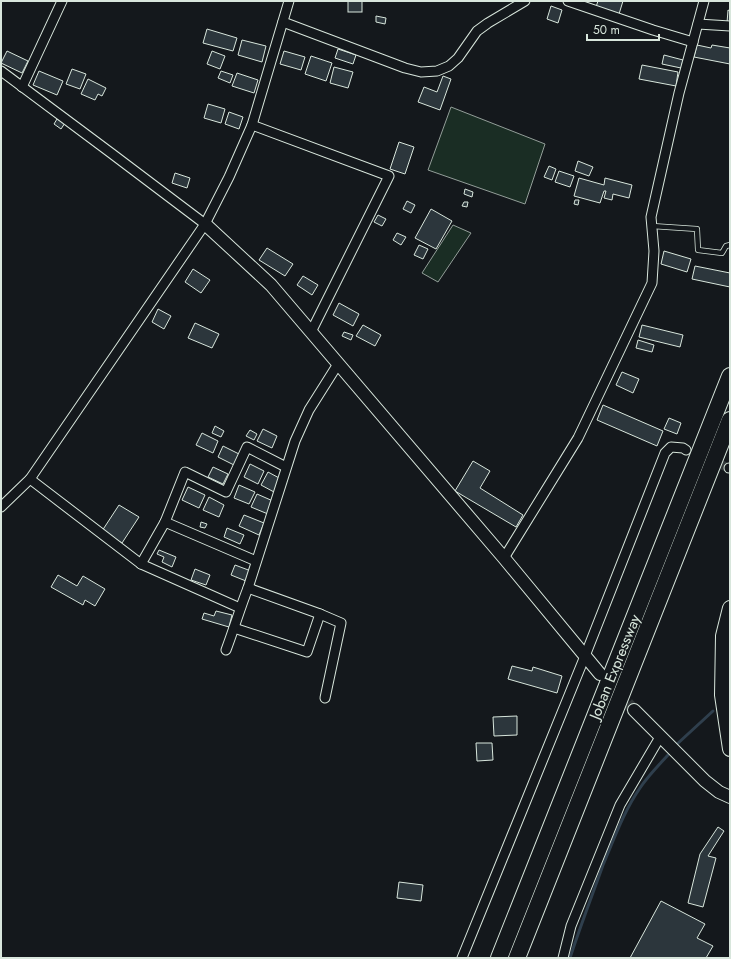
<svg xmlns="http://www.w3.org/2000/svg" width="731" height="959" font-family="Jost,sans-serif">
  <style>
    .green { fill: #1a2d24; stroke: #939e99 }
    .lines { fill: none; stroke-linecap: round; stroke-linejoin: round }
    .stream { stroke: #2f3f4d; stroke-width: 3 }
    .building { fill: #2c363c; stroke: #d8e6dc }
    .street-tunnel { stroke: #313739; stroke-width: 9; stroke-dasharray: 9 4.5; stroke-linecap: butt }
    .secondary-tunnel { stroke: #313739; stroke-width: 12; stroke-dasharray: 12 6; stroke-linecap: butt }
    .lane-casing { stroke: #d8e6dc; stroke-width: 6 }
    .street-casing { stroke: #d8e6dc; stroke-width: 11 }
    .secondary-casing { stroke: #d8e6dc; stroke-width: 14 }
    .primary-casing { stroke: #d8e6dc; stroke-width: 16 }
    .highway-casing { stroke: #d8e6dc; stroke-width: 18 }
    .lane { stroke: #14181c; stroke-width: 4.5 }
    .street { stroke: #14181c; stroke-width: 9 }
    .secondary { stroke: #14181c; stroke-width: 12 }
    .primary { stroke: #14181c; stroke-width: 14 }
    .highway { stroke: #14181c; stroke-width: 16 }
    .labels { text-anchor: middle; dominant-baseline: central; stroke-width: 3; stroke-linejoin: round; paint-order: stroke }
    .street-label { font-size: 15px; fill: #d8e6dc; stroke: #14181c }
  </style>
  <rect width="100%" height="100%" fill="#14181c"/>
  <!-- green -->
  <g class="green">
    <polygon points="451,107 545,144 525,204 428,170"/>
    <polygon points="453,225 471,233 438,282 422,273"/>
  </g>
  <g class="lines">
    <!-- stream -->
    <g class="stream">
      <polyline points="676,745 713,711"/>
      <path d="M570 958C580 927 592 896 603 865 614 839 624 811 640 788 648 776 658 766 668 755"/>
    </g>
  </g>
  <!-- building -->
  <g class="building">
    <rect x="348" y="1" width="14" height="11"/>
    <polygon points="598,1 623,1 619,14 596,7"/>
    <polygon points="551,6 562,10 558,23 547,19"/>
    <polygon points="728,10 730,11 730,23 727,23"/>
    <polygon points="376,16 386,18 385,24 376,22"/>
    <polygon points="207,29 237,38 233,51 203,43"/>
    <polygon points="242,40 266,46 262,62 238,55"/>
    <polygon points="697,45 711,48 712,45 730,48 730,64 694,57"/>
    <polygon points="338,49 356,55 353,64 335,58"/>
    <polygon points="7,51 28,61 22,73 1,63"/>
    <polygon points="212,51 225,56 220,69 207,64"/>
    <polygon points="284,51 305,57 301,70 280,64"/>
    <polygon points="664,55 683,60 681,68 662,64"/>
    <polygon points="311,56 332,63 326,81 305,74"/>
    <polygon points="642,65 678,72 676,86 639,79"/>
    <polygon points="334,67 353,72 348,88 330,83"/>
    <polygon points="72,69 86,74 80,89 66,84"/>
    <polygon points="39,71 63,81 57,95 33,85"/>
    <polygon points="221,71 233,75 230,83 218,78"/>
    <polygon points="237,73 258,80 254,93 232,86"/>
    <polygon points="443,76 451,79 440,110 418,102 424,87 437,92"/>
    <polygon points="88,79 106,88 102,96 98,94 95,100 81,94"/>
    <polygon points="208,104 225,109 221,123 204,118"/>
    <polygon points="229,112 243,117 239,129 225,124"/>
    <polygon points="57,119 65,123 61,129 54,124"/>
    <polygon points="399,142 414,147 405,174 390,169"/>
    <polygon points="578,161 593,167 589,176 575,171"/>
    <polygon points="549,166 556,169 552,180 544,177"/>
    <polygon points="559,171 574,176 570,187 555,182"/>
    <polygon points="175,173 190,178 187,188 172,183"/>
    <polygon points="579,178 604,185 605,178 632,185 629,198 613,194 612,200 604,198 606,191 604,191 600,203 574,196"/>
    <polygon points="465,189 473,192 472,197 464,194"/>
    <polygon points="575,200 579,200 578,205 574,204"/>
    <polygon points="407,201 415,205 411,213 403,209"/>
    <polygon points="464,202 468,202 467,207 462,206"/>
    <polygon points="431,209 452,221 436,249 415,238"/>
    <polygon points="378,215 386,219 382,226 374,222"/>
    <polygon points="397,233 406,237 401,245 393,240"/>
    <polygon points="419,245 428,249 423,259 414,255"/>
    <polygon points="267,248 293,264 285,276 259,260"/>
    <polygon points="664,251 691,259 687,272 661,264"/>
    <polygon points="695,266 730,273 730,287 692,279"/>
    <polygon points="193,269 210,280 201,293 185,282"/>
    <polygon points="303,276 318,285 312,295 297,285"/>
    <polygon points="339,303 359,314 353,326 333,315"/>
    <polygon points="158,309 171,316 164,329 152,322"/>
    <polygon points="195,323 219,334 212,348 188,338"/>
    <polygon points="363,325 381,335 375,346 356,336"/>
    <polygon points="642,325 683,335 680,347 639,337"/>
    <polygon points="344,332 353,335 351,340 342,336"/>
    <polygon points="638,340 654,345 652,352 636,348"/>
    <polygon points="622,372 639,379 633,393 616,385"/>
    <polygon points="603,405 663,431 657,446 597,420"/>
    <polygon points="669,418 681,423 677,434 664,429"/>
    <polygon points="215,426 224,431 221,437 212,433"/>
    <polygon points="263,429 277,436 272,448 257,441"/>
    <polygon points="250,430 257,434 254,440 246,436"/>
    <polygon points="202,433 218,441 213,453 196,445"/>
    <polygon points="223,446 239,454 234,465 218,457"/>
    <polygon points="473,461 490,471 480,488 523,515 516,527 455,491"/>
    <polygon points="250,464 264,471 258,484 244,477"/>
    <polygon points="213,467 228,474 223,484 208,477"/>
    <polygon points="268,472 281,479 274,492 261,485"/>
    <polygon points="239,485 255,492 249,504 234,498"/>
    <polygon points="188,487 205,495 199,508 182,500"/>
    <polygon points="257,494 273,501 268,514 251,507"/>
    <polygon points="209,497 224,505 219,517 203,510"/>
    <polygon points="119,505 139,517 122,543 102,531"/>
    <polygon points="244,515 264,523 259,535 239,526"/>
    <polygon points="201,522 207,524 205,528 200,527"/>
    <polygon points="227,528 244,535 240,544 224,537"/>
    <polygon points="159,550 176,557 172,567 162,562 164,557 157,554"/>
    <polygon points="235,565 251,571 246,581 231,575"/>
    <polygon points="195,569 210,575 206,585 191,580"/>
    <polygon points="58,575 77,586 83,576 105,589 95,606 85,600 83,605 51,587"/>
    <polygon points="216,611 232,615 229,627 202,619 204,613 214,616"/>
    <polygon points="512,666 532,671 533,667 562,676 557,693 508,679"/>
    <polygon points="517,716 517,735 494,736 493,717"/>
    <polygon points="476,743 492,743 493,760 477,761"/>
    <polygon points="718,827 724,831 708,856 716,858 703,907 688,903 700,854"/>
    <polygon points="399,882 423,885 421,901 397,898"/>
    <polygon points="661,901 705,924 697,938 713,946 706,958 630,958"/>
  </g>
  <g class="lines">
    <!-- street-tunnel -->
    <polyline class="street-tunnel" points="709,460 729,468"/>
    <!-- secondary-tunnel -->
    <polyline class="secondary-tunnel" points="603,677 634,710"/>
    <!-- lane casing -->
    <g class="lane-casing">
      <polyline id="lane" points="652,226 697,229 698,250 722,253 726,246 730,245"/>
    </g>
    <!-- street casing -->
    <g class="street-casing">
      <g id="street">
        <polyline points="568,1 653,30 693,42"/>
        <polyline points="283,22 405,68 421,72 437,71 449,66 458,58 477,31 488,23 525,1"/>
        <polyline points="698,24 730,26"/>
        <polyline points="1,71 111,153 205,224"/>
        <polyline points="22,87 62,1"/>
        <polyline points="252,125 389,176 311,332"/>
        <polyline points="729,468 730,468"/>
        <polyline points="30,479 141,564 240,608"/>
        <polyline points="1,507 30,479 205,224 229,177 252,125 289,1"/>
        <polyline points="165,522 185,472 226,492 247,447 286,467"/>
        <polyline points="504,558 578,438 652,283 654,251 651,217 679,93 704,1"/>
        <polyline points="141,564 165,522 256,561"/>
        <polyline points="320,614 341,623 325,698"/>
        <polyline points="234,628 307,652 320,614 248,588"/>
        <path d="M226 650C234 629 240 608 248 588L295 441 309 410 338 364"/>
        <polyline points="462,958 585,656 665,453 671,447 683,448 686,450"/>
        <polyline points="563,958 571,926 620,805 660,737"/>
      </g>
    </g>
    <!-- secondary casing -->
    <g class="secondary-casing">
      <g id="secondary">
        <polyline points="205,224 271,285 504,558 600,674"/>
        <polyline points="634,710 705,781 719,792 730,797"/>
      </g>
    </g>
    <!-- primary casing -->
    <g class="primary-casing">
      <polyline id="primary" points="730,608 723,636 722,695 730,749"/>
    </g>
    <!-- highway casing -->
    <g class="highway-casing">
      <g id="highway">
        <polyline points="499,958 730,376"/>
        <polyline points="517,958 730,420"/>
      </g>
    </g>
    <!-- lane -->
    <use href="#lane" class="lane"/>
    <!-- street -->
    <use href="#street" class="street"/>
    <!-- secondary -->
    <use href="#secondary" class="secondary"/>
    <!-- primary -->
    <use href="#primary" class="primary"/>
    <!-- highway -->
    <use href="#highway" class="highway"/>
  </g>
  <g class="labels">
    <!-- street labels -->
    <g class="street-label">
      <text transform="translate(615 667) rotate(-68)">Joban Expressway</text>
    </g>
  </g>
  <!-- border -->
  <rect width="731" height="959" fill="none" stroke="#d8e6dc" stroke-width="4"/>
  <!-- scale -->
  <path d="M587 34v6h72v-6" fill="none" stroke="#d8e6dc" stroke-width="2"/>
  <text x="593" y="34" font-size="12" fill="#d8e6dc" stroke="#14181c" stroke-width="3" paint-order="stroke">50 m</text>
</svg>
